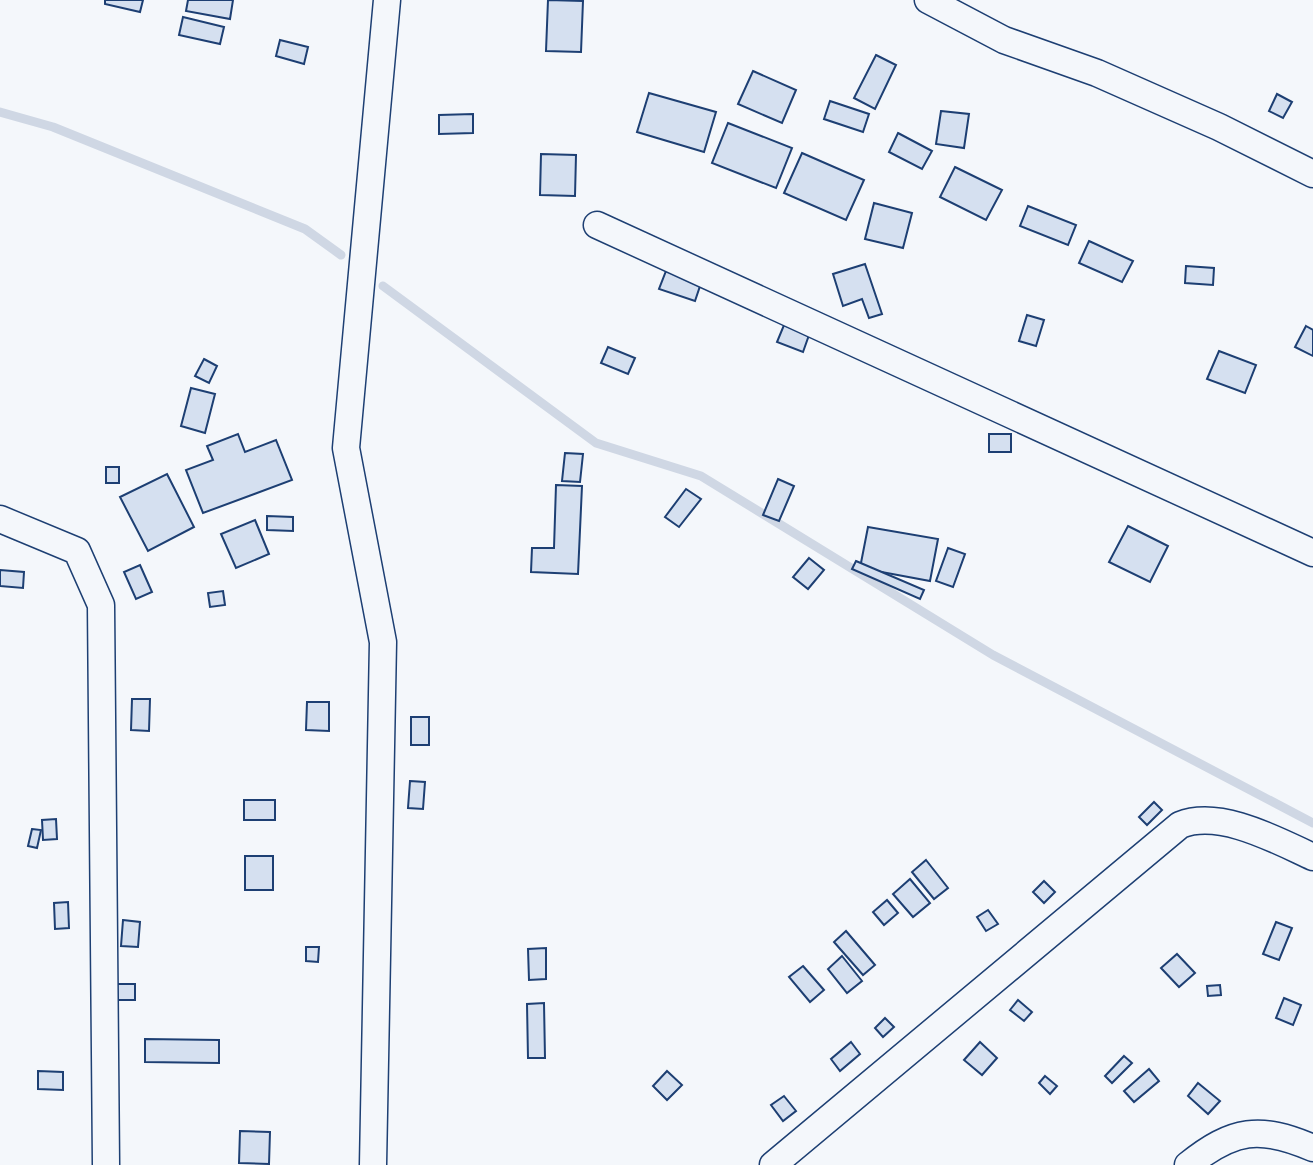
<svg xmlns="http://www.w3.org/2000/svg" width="1313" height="1165" font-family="Raleway,sans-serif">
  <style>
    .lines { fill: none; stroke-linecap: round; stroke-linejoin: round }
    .stream { stroke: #cfd7e4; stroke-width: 9 }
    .building { fill: #d5e0f0; stroke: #1d3f73; stroke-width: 2 }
    .minor-casing { stroke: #1d3f73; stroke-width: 29 }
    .minor { stroke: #f4f7fb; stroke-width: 26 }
  </style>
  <rect width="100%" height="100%" fill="#f4f7fb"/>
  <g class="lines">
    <!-- stream -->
    <g class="stream">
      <polyline points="0,112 53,127 305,229 341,255"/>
      <polyline points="383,286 596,443 701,476 993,655 1313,823"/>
    </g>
  </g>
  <!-- building -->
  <g class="building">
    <polygon points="105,0 143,0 140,12 105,4"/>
    <polygon points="188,0 233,0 230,19 186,11"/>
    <polygon points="548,0 583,1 581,52 546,51"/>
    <polygon points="183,17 224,27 220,44 179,35"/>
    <polygon points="280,40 308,47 304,64 276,56"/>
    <polygon points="876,55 896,65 875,109 854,98"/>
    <polygon points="753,71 796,90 782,123 738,104"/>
    <polygon points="649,93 716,112 704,152 637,132"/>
    <polygon points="1277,94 1292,102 1283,118 1269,111"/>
    <polygon points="830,101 869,114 863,132 824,119"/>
    <polygon points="941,111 969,114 964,148 936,144"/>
    <polygon points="473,114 473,133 439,134 439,115"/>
    <polygon points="728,123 792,148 776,188 712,163"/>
    <polygon points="898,133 932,151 922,169 889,152"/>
    <polygon points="802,153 864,180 846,220 784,193"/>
    <polygon points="541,154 576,155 575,196 540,195"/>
    <polygon points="955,167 1002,190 986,220 940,197"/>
    <polygon points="874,203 912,213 903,248 865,239"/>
    <polygon points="1028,206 1076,225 1068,245 1020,226"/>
    <polygon points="1089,241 1133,261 1122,282 1079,263"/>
    <polygon points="865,264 882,314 869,318 862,299 843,306 833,274"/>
    <polygon points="1186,266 1214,268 1213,285 1185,283"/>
    <polygon points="666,271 701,283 695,301 659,289"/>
    <polygon points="1027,315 1044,320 1036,346 1019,341"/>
    <polygon points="784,325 809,335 803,352 777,342"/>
    <polygon points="1306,326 1313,330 1313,356 1295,347"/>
    <polygon points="608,347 635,358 628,374 601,363"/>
    <polygon points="1219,351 1256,365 1245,393 1207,379"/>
    <polygon points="204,359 217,366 209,383 195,376"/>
    <polygon points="191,388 215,394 205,433 181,426"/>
    <polygon points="238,434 245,452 276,440 292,480 203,513 186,470 213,460 207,446"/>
    <rect x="989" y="434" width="22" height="18"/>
    <polygon points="565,453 583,454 580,482 562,481"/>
    <rect x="106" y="467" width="13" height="16"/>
    <polygon points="167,474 194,527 148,551 120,497"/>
    <polygon points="778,479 794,486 779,521 763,515"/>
    <polygon points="556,485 582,486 578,574 531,572 532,548 554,548"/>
    <polygon points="686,489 701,499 679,527 665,517"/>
    <polygon points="267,516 293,517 293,531 267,530"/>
    <polygon points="255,520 269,554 236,568 221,534"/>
    <polygon points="1128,526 1168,546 1150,582 1109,562"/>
    <polygon points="868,527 938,539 930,581 860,568"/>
    <polygon points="948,548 965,554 953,587 936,581"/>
    <polygon points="809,558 824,570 808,589 793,577"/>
    <polygon points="856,561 924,590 920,599 852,569"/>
    <polygon points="140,565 152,592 136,599 124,572"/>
    <polygon points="0,570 24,572 23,588 0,586"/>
    <polygon points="223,591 225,605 210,607 208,593"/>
    <polygon points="132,699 150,699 149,731 131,730"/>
    <polygon points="307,702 329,702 329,731 306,730"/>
    <rect x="411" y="717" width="18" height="28"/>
    <polygon points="410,781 425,782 423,809 408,808"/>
    <rect x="244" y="800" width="31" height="20"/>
    <polygon points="1154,802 1162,810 1147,825 1139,817"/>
    <polygon points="56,819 57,839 43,840 42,820"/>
    <polygon points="32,829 41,830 37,848 28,846"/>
    <rect x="245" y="856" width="28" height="34"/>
    <polygon points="926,860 948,888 934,899 912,872"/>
    <polygon points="910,879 930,903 913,917 893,894"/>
    <polygon points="1044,881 1055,892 1044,903 1033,892"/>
    <polygon points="887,900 898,913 884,925 873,912"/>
    <polygon points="68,902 69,928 55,929 54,903"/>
    <polygon points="988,910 998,924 986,931 977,917"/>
    <polygon points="123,920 140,922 138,947 121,946"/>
    <polygon points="1276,922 1292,928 1279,960 1263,954"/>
    <polygon points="846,931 875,965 863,975 834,942"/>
    <polygon points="306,947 319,947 318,962 306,961"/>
    <polygon points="546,948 546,979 529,980 528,949"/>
    <polygon points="1177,954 1195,973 1179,987 1161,968"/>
    <polygon points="842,956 862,981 847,993 828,969"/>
    <polygon points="803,966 824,990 810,1002 789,977"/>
    <rect x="117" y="984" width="18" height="16"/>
    <polygon points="1220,985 1221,995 1208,996 1207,986"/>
    <polygon points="1284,998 1301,1005 1293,1025 1276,1018"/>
    <polygon points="1018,1000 1032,1012 1024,1021 1010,1010"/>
    <polygon points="544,1003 545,1058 528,1058 527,1004"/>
    <polygon points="885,1018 894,1027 883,1037 875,1028"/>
    <polygon points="145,1039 219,1040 219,1063 145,1062"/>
    <polygon points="851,1042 860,1054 840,1071 831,1059"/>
    <polygon points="980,1042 997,1058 982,1075 964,1060"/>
    <polygon points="1124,1056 1132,1063 1112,1083 1105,1076"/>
    <polygon points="1149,1069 1159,1081 1134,1102 1124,1091"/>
    <polygon points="38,1071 63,1072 63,1090 38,1089"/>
    <polygon points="667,1071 682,1085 667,1100 653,1086"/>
    <polygon points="1045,1076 1057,1086 1050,1094 1039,1083"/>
    <polygon points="1198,1083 1220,1101 1208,1114 1188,1096"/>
    <polygon points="784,1096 796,1111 783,1121 771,1105"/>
    <polygon points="240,1131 270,1132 269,1164 239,1163"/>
  </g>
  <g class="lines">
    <!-- minor casing -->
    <g class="minor-casing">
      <g id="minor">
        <polyline points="928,0 1004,40 1097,73 1219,127 1313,174"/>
        <polyline points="597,225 1313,553"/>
        <polyline points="0,519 77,551 101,605 106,1165"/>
        <polyline points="373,1165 383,642 346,448 387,0"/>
        <path d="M773 1165 1180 825C1220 809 1276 840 1313 857"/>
        <path d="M1188 1165C1233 1129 1260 1125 1313 1148"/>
      </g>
    </g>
    <!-- minor -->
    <use href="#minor" class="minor"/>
  </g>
</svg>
